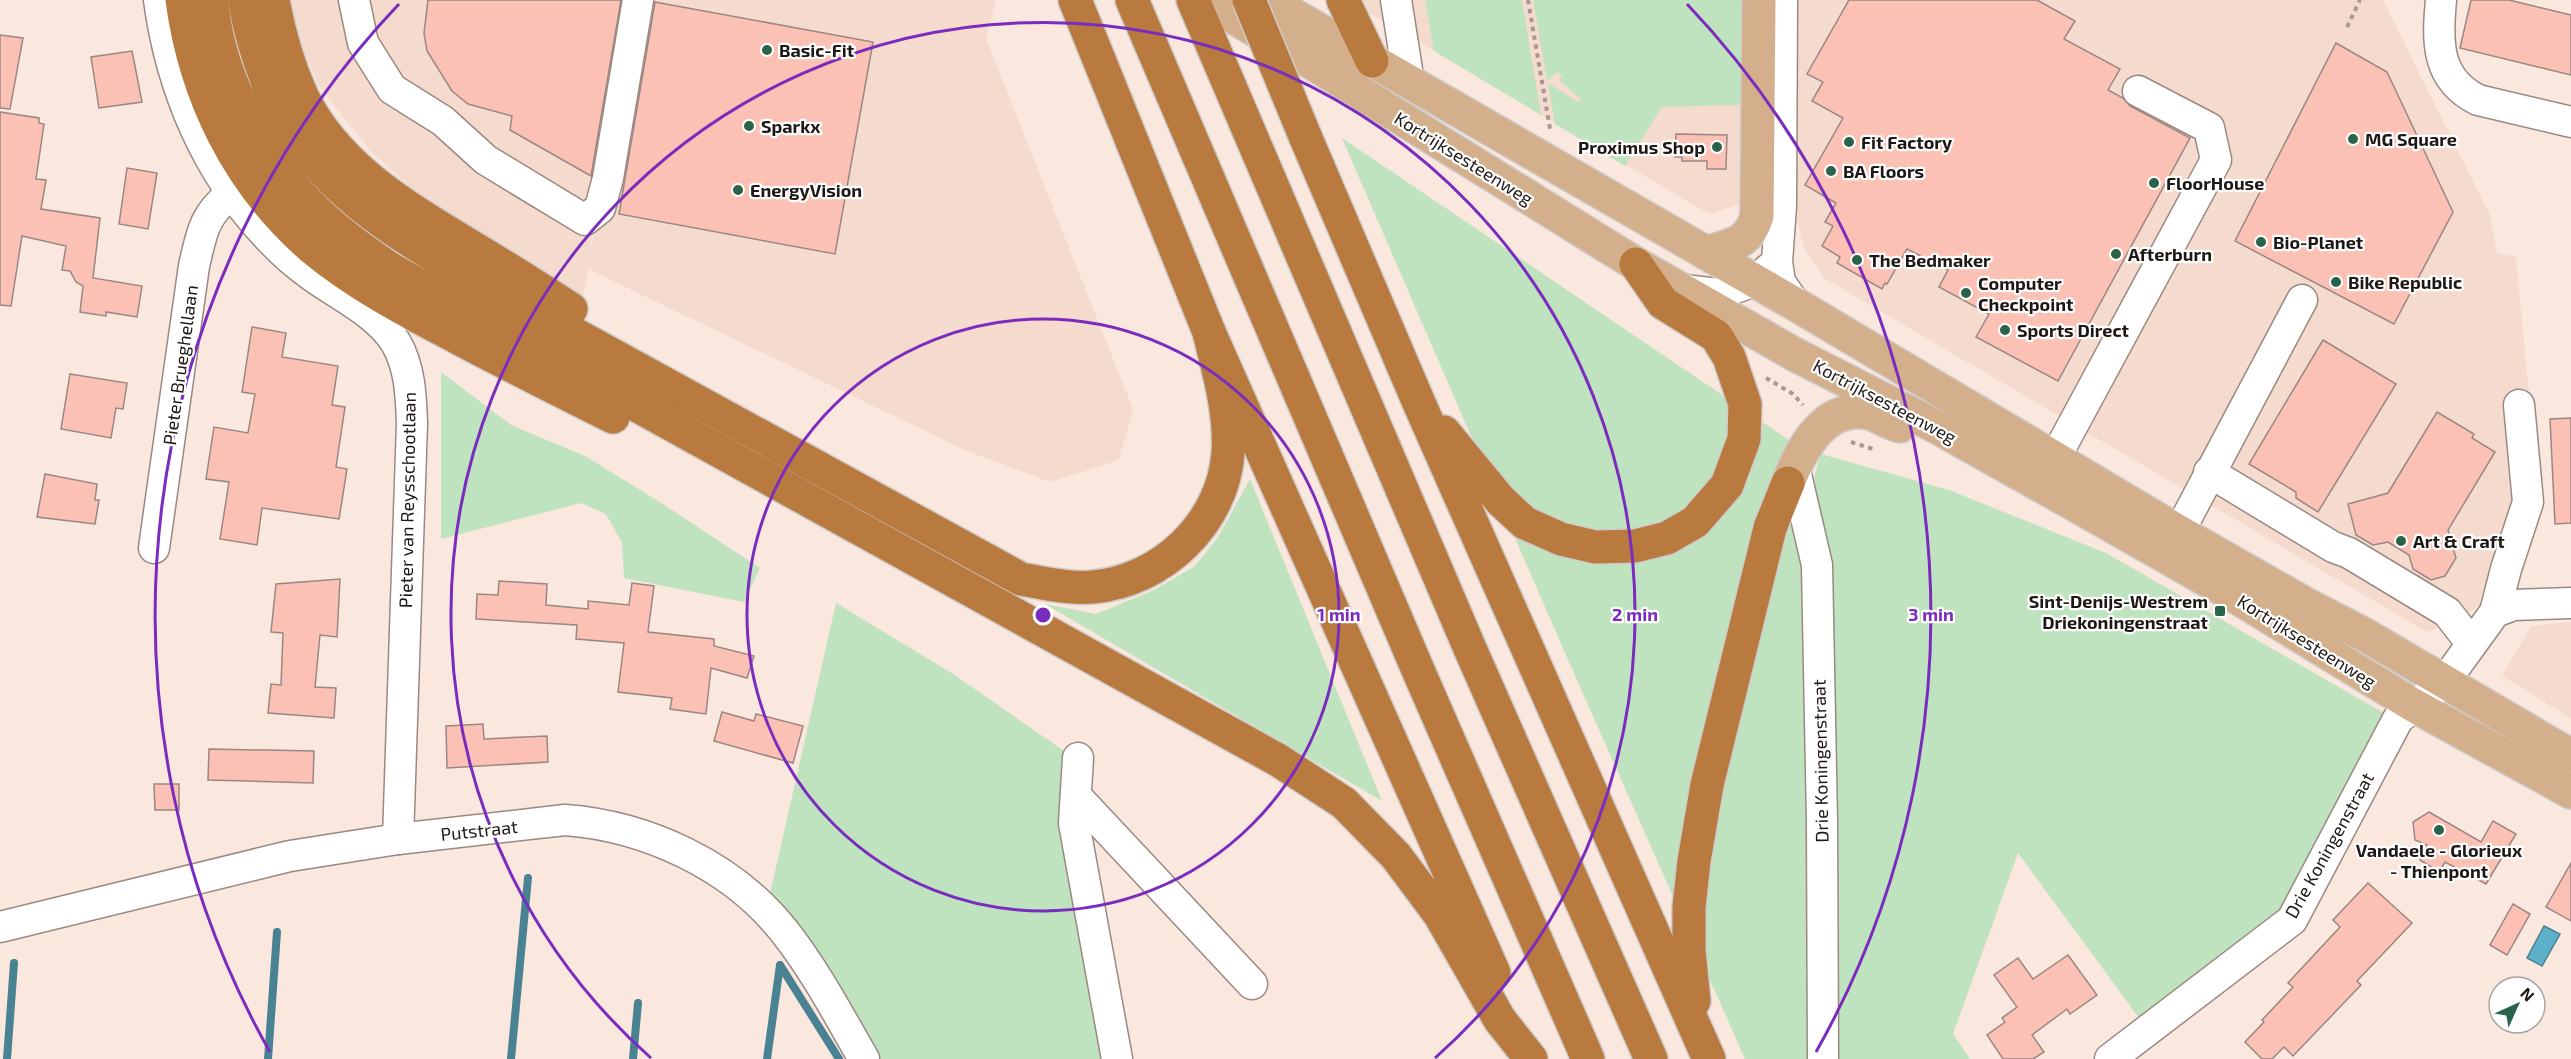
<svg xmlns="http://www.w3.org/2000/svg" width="2571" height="1059" font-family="'Exo 2',sans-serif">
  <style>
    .built { fill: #f5dbce }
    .green { fill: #bfe2bf }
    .water { fill: #5cb0c8; stroke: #498292; stroke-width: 1.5 }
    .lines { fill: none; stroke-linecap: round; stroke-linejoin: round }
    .stream { stroke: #498292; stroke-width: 8 }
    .building { fill: #fcc1b5; stroke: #9a8782; stroke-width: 1.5 }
    .minor-casing { stroke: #9b8981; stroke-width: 33 }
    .major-casing { stroke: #cecccc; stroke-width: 36 }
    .highway-casing { stroke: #cecccc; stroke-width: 36 }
    .path { stroke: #a79992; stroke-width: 4; stroke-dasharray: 4.5 4.5; stroke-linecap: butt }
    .minor { stroke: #fff; stroke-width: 30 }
    .major { stroke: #d4af8c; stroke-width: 33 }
    .highway { stroke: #b87a3f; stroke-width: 33 }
    .highway-bridge-casing { stroke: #cecccc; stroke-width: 36; stroke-linecap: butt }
    .highway-bridge { stroke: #b87a3f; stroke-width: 33 }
    .ring { fill: none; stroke: #7b2cbf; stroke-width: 3 }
    .poi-dot { fill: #2b624a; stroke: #fff; stroke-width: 2 }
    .labels { text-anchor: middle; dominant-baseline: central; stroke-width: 4.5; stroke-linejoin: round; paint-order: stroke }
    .poi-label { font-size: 18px; font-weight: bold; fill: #1e1815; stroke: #fff; text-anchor: start }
    .street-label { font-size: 18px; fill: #1e1815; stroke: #fff }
    .centre { fill: #7b2cbf; stroke: #fff; stroke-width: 3 }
    .ring-label { font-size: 18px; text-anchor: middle; font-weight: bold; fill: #7b2cbf; stroke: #fff; stroke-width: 4.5; stroke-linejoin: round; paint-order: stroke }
  </style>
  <rect width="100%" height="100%" fill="#fae7de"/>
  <!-- built -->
  <g class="built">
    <polygon points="291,0 642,0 599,184 589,257 643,0 996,0 986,39 1133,409 1119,460 1050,482 967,451 588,269 583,297 415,191 371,152 319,86 298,36"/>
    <polygon points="1361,0 1743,0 1741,204 1709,214 1366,11"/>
    <polygon points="1791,0 2383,0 2490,215 2497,254 2516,256 2529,396 2517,572 2460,621 2427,632 1824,278 1804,248 1788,182"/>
    <polygon points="2571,622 2571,718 2502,676 2531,626"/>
  </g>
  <!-- green -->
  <g class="green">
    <polygon points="1425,0 1522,0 1541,115 1434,51"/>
    <polygon points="1533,0 1743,0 1741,105 1662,107 1625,166 1555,124 1548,83 1578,102 1581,99 1559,80 1562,76 1557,72 1547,81"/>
    <polygon points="1342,138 1789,440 1782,460 1806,588 1813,1059 1745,1059 1558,637"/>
    <polygon points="441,372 511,425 587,457 669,508 760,568 744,602 624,578 622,543 606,514 581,503 441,539"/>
    <polygon points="1821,454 1949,490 2106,553 2389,716 2290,912 2142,1022 2018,853 1953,1034 1970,1059 1830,1059 1826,569 1814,477"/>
    <polygon points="1250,479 1382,801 1045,604 1096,614 1152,591 1194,567 1218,537"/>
    <polygon points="836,603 950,672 1067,753 1105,1059 881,1059 826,965 769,898"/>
  </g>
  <!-- water -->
  <polygon class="water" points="2544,926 2560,934 2542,966 2527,958"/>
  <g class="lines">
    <!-- stream -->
    <g class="stream">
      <polyline points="7,1059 14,963"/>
      <polyline points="268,1059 277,932"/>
      <polyline points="511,1059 528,878"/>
      <polyline points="633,1059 638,1003"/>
      <polyline points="767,1059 780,965 839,1059"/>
    </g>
  </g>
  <!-- building -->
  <g class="building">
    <polygon points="428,0 621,0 591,176 510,130 512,116 468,104 452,91 427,51 424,33"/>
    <polygon points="1849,0 2037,0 2075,21 2064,39 2120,69 2108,90 2123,98 2130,106 2190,138 2058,381 1976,337 1989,314 1939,287 1948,270 1907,249 1887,284 1885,283 1882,289 1837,263 1840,257 1822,246 1833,226 1825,222 1836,203 1805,185 1843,118 1812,101 1823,82 1807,74"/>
    <polygon points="2471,0 2509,0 2571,15 2571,75 2460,48"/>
    <polygon points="655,2 873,42 835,254 619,214"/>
    <polygon points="0,35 23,38 10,109 0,108"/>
    <polygon points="2336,43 2387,72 2453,212 2394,324 2235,241"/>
    <polygon points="132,51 142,102 99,108 91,57"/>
    <polygon points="0,112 39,118 39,123 44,124 36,179 46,180 41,209 100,218 93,278 142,286 137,317 106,312 106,316 80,312 83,286 76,282 70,271 62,270 66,246 22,236 11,306 0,305"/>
    <polygon points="1676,134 1727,135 1726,169 1707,169 1707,161 1682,161 1682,157 1675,157"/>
    <polygon points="127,168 157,173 148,229 119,224"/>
    <polygon points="252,327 286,333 282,357 338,366 332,405 345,407 336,467 347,469 339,519 262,508 257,545 220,539 229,482 206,479 214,427 248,433 255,394 242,392"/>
    <polygon points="2323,340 2396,384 2318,512 2296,498 2296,492 2249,464"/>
    <polygon points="70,374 127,383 123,409 116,408 111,438 61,429"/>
    <polygon points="2437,412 2474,434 2472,438 2495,452 2448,530 2456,558 2445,576 2431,580 2413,569 2409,555 2388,542 2373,545 2356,535 2348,504 2388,493"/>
    <polygon points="2571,418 2571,523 2555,524 2550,419"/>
    <polygon points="45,474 97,484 95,500 99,500 95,524 37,517"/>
    <polygon points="340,579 337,637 320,635 315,687 336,688 334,718 268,713 271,684 281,685 283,633 271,632 276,584"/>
    <polygon points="499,581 547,584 546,605 588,609 588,601 629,605 632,583 654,586 648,632 714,639 714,646 754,656 747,678 711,668 706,714 670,709 672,698 618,692 624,643 576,639 577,625 476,619 477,594 498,595"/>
    <polygon points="722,712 754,721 756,714 803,726 793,763 714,741"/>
    <polygon points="483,724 484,739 547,736 548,762 447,768 446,726"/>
    <polygon points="209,749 314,751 313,783 208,780"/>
    <polygon points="154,784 179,784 179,810 155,810"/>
    <polygon points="2429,812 2481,842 2493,821 2516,834 2486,884 2445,862 2439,872 2420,860 2427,845 2415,840 2413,822"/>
    <polygon points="2571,863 2571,921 2546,907"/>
    <polygon points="2368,883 2412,923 2357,981 2361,985 2293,1056 2284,1047 2272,1059 2262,1059 2245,1042 2264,1022 2262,1020 2293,987 2288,983 2340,927 2333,920"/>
    <polygon points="2513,904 2530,914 2507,955 2490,945"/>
    <polygon points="2068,955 2097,995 2070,1014 2067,1009 2032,1035 2044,1052 2033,1059 2003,1059 1987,1035 2005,1022 2002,1018 2017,1007 1994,975 2018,958 2033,979"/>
  </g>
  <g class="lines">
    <!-- minor casing -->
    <g class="minor-casing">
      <g id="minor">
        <path d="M159 0C171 89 207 174 270 239 282 252 297 265 311 275 338 295 378 313 396 343 410 367 411 396 412 423L398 839"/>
        <polyline points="354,0 363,43 392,89 443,121 486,160 585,220 600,208 608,178 638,0"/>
        <polyline points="1396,0 1409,82"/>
        <polyline points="1782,0 1781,206 1777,262 1780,282 1795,304"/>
        <path d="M2441 0C2437 42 2436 79 2478 100L2571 122"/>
        <polyline points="1684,290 1718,294 1755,281 1770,268"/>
        <polyline points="2055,458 2216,160 2209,128 2138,91"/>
        <polyline points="1794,466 1817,565 1822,821 1823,1059"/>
        <polyline points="2209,472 2333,547 2349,553 2447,612 2471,643"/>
        <polyline points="2179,532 2302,300"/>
        <path d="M154 548 194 266C202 232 203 217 231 193"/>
        <polyline points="2495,612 2506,569 2528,502 2519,405"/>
        <polyline points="1078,758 1074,823 1117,1059"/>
        <polyline points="1076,796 1252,984"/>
        <path d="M0 927 290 856 398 839 565 820C646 826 732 865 784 931 815 970 839 1016 864 1059"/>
        <polyline points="2110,1059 2292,920 2398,719 2445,681 2495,612 2513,605 2571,603"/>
      </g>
    </g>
    <!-- major casing -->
    <g class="major-casing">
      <g id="major">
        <polyline points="1204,0 1314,64 1636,264 1794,354 1937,427 2074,504 2230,593 2413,705 2571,792"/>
        <polyline points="1267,0 1795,304 2179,532 2307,605 2365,635 2571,756"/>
        <path d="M1706 253C1731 245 1749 244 1757 216L1759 0"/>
        <path d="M1788 483C1801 449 1825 403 1869 413 1879 416 1889 423 1900 426"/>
      </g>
    </g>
    <!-- highway casing -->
    <g class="highway-casing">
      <g id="highway">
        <path d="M182 0C195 96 238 184 312 248 354 283 403 309 451 334 505 363 559 390 613 417"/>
        <path d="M212 0C216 70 260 155 309 204 334 230 363 250 392 270L1278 760 1344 803 1396 856 1440 915 1500 1020 1531 1059"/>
        <path d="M245 0C248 25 256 51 265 75 269 86 272 99 278 109 320 187 393 232 467 275L1021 579C1044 583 1069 589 1093 587 1162 581 1223 523 1228 453 1231 413 1218 370 1209 332"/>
        <path d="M273 0C279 33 288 65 302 96 338 171 415 212 482 253 512 271 542 290 571 309"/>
        <polyline points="1075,0 1209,332 1494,973"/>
        <polyline points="1132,0 1418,670 1588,1059"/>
        <polyline points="1193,0 1471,651 1651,1059"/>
        <polyline points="1343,0 1372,61"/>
        <polyline points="1305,136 1419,403 1709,1059"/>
        <polyline points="1444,432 1501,501 1525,523 1561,539 1595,547 1635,546 1667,538 1695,522 1727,485 1744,439 1745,404 1729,357 1716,336 1663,303 1636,264"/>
        <polyline points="1694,1001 1689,951 1689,907 1694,861 1707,785 1770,528 1788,483"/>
      </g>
    </g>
    <!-- path -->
    <g class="path">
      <polyline points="1528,0 1550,129"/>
      <polyline points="2347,27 2360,0"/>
      <polyline points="1766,378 1793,394 1803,405"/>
      <polyline points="1851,442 1876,450"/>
    </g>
    <!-- minor -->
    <use href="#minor" class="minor"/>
    <!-- major -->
    <use href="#major" class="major"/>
    <!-- highway -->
    <use href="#highway" class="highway"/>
    <!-- highway-bridge casing -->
    <g class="highway-bridge-casing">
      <polyline id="highway-bridge" points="1249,0 1305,136"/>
    </g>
    <!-- highway-bridge -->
    <use href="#highway-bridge" class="highway-bridge"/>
  </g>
  <!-- distance rings -->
  <g class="ring">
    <circle cx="1043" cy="615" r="296"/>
    <path d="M651 1058A592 592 0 1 1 1435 1058"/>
    <path d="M270 1052A888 888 0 0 1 399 4M1687 4A888 888 0 0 1 1816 1052"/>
  </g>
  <!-- markers -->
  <g class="poi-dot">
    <circle cx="767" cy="50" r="6"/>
    <circle cx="749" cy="126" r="6"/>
    <circle cx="2353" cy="139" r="6"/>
    <circle cx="1849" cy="142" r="6"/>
    <circle cx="1717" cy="147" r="6"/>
    <circle cx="1831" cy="171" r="6"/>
    <circle cx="2154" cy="183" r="6"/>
    <circle cx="738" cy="190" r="6"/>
    <circle cx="2261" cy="242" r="6"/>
    <circle cx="2116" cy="254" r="6"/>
    <circle cx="1857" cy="260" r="6"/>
    <circle cx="2336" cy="282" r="6"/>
    <circle cx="1966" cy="293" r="6"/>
    <circle cx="2005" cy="330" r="6"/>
    <circle cx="2401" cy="541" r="6"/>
    <rect x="2214" y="605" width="12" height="12" rx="3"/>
    <circle cx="2439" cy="830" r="6"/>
  </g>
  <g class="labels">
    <!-- poi labels -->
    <g class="poi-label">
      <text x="779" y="50">Basic-Fit</text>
      <text x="761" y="126">Sparkx</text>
      <text x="2365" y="139">MG Square</text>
      <text x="1861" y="142">Fit Factory</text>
      <text x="1705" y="147" text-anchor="end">Proximus Shop</text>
      <text x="1843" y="171">BA Floors</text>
      <text x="2166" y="183">FloorHouse</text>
      <text x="750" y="190">EnergyVision</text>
      <text x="2273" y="242">Bio-Planet</text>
      <text x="2128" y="254">Afterburn</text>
      <text x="1869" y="260">The Bedmaker</text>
      <text x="2348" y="282">Bike Republic</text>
      <text x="1978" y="283">Computer<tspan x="1978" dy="21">Checkpoint</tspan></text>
      <text x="2017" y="330">Sports Direct</text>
      <text x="2413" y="541">Art &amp; Craft</text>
      <text x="2208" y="601" text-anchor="end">Sint-Denijs-Westrem<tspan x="2208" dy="21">Driekoningenstraat</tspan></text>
      <text x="2439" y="850" text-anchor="middle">Vandaele - Glorieux<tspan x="2439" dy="21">- Thienpont</tspan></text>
    </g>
    <!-- street labels -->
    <g class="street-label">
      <text transform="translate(1464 158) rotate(32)">Kortrijksesteenweg</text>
      <text transform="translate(180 365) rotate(-82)">Pieter Brueghellaan</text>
      <text transform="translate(1885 401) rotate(28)">Kortrijksesteenweg</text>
      <text transform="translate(407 500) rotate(-89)">Pieter van Reysschootlaan</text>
      <text transform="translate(2307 641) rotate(32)">Kortrijksesteenweg</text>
      <text transform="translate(1820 761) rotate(-91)">Drie Koningenstraat</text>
      <text transform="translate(479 830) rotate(-6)">Putstraat</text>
      <text transform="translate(2329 845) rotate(-61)">Drie Koningenstraat</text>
    </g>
  </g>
  <circle cx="1043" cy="615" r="9" class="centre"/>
  <g class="ring-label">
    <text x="1339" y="621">1 min</text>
    <text x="1635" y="621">2 min</text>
    <text x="1931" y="621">3 min</text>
  </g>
  <!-- north arrow -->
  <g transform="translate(2517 1005) rotate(45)"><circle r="28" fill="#ffffff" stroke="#a5a3a1" stroke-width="1.5"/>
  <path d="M0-4.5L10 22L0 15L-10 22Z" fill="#2b624a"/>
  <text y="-9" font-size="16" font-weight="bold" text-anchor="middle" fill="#1e1815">N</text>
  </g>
</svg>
